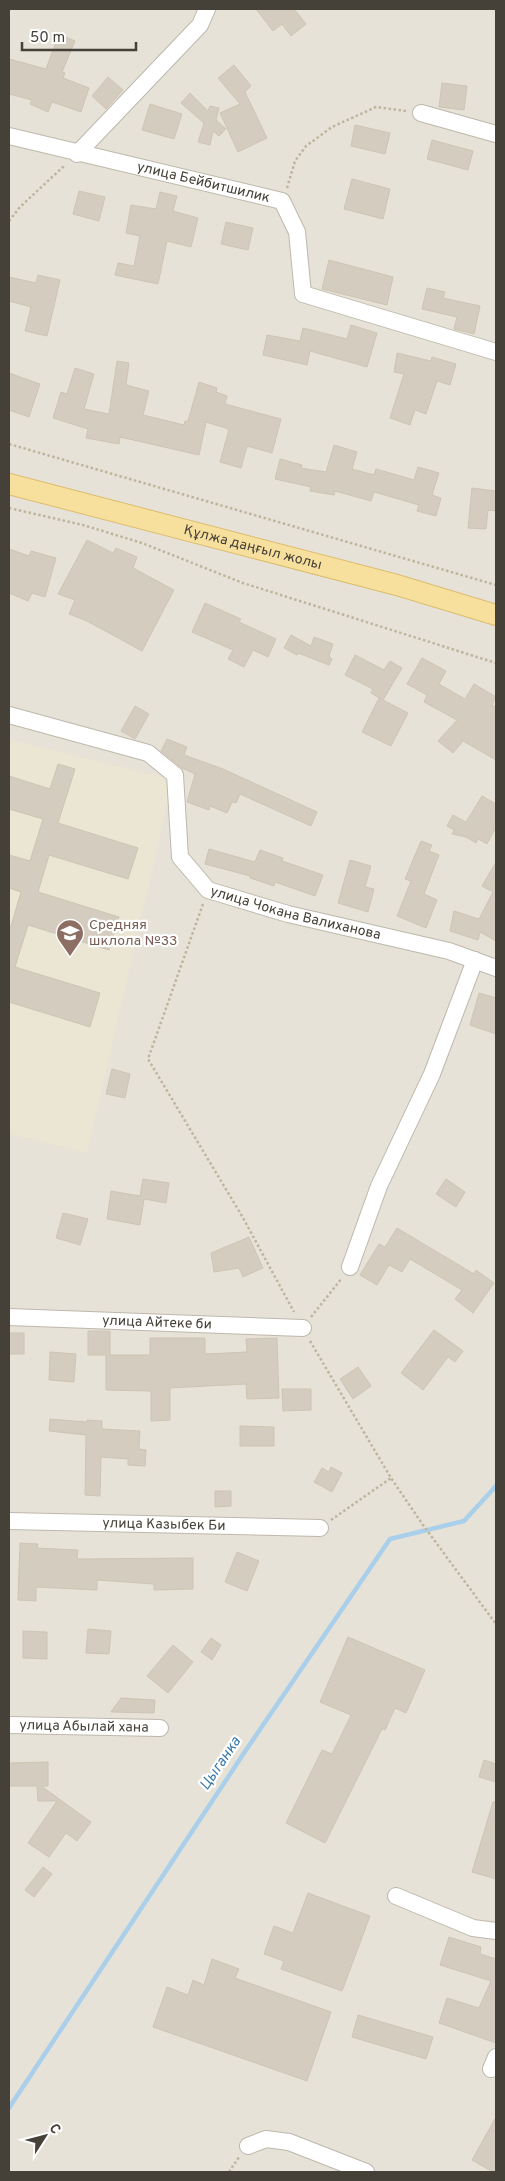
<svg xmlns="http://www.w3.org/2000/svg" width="505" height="2181" font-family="Overpass,sans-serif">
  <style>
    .residential { fill: #e7e2d7 }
    .education { fill: #ebe5d4 }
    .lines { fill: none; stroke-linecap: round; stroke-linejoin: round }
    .stream { stroke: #aacfeb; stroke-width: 4.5 }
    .building { fill: #d4ccbf; stroke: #cec4b3 }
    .minor-casing { stroke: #beb8ac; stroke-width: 18 }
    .major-casing { stroke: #dcbd6e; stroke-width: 22 }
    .path { stroke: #bfb49e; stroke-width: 2.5; stroke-dasharray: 2.5 2.5; stroke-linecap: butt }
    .minor { stroke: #fff; stroke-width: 16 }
    .major { stroke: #f7e09e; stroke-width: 20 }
    .labels { text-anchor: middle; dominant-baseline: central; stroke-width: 4.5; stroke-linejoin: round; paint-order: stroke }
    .street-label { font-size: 14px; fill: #464138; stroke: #fff }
    .education-label { font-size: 14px; fill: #785e54; stroke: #fff; text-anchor: start }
    .water-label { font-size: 15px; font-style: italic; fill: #3878ab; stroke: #fff }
  </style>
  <rect width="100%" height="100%" fill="#f3f0e9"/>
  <!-- residential -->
  <rect class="residential" x="9" y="9" width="487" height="2163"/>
  <!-- education -->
  <polygon class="education" points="9,740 173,779 87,1153 9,1134"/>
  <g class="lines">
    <!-- stream -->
    <polyline class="stream" points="9,2108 244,1753 390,1539 464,1521 496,1486"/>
  </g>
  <!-- building -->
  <g class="building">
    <polygon points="256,9 294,9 306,24 291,36 282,24 273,31"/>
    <polygon points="59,34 75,41 62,72 65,73 63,78 89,88 81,112 52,102 48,112 30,104 32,100 9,94 9,59 46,69"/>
    <polygon points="234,65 251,86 245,92 267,138 238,152 220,113 240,104 218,78"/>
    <polygon points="108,77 123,90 106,109 92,96"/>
    <polygon points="442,83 467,86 464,110 439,107"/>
    <polygon points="190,93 208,111 210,106 219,108 216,120 226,129 219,136 213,131 210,145 198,142 204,123 181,103"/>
    <polygon points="150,104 182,114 174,139 142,130"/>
    <polygon points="355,125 390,133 385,154 351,146"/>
    <polygon points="432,140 473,151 468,170 427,159"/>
    <polygon points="352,179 390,189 383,219 344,209"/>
    <polygon points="79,191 105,197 99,221 73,214"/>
    <polygon points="160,192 177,196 173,211 198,218 191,247 167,241 158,284 115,275 118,263 134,266 140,236 126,233 131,205 156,209"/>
    <polygon points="226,222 253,228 248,250 221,244"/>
    <polygon points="329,260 393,277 387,305 322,289"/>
    <polygon points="38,275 60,280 47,336 25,331 31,307 9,301 9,277 36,283"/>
    <polygon points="427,288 445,292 443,298 480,306 474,334 454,329 457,317 422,309"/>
    <polygon points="351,325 377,333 367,367 310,351 307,365 263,355 267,335 300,341 303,328 347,339"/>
    <polygon points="397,353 431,361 432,357 456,364 450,385 437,381 426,414 415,410 410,425 390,418 404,374 394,372"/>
    <polygon points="117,361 129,363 126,385 149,391 143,415 184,425 185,421 188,421 199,382 217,388 216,392 227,396 225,404 281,419 272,453 247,446 241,468 220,462 229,429 206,422 199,455 120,437 119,444 86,438 88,429 53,418 61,392 67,394 75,368 94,374 84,409 109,414"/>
    <polygon points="9,373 40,384 29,417 9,410"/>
    <polygon points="334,445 357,452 352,469 374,475 376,469 414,480 418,467 439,473 432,495 441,498 436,516 417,511 419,505 374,492 371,501 335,491 334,495 310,491 311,487 275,479 280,459 302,465 301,468 326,472"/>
    <polygon points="472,488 496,491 496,511 488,510 486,529 468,528"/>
    <polygon points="87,540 113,553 116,548 137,557 133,568 174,590 142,651 87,621 69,614 75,600 58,594"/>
    <polygon points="9,549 29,556 31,551 56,558 45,597 32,593 28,601 9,593"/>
    <polygon points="205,603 241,619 239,622 276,639 268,657 253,650 244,667 228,659 233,650 192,632"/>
    <polygon points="291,635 311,646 314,637 333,644 329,656 332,659 329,665 298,653 297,655 284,648"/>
    <polygon points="355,655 384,670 390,661 402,668 383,700 408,713 391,746 362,732 379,698 381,699 371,693 373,689 345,675"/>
    <polygon points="422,658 446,671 439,684 465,699 474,684 496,697 492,705 496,707 496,760 463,741 453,753 438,741 457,720 424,702 427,695 407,684"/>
    <polygon points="135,706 149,714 135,739 121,731"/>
    <polygon points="167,739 187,747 184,754 187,756 223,769 317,812 311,826 240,794 236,803 232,802 227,813 210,806 209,810 187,802 195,774 182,768 161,751"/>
    <polygon points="58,764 75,769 58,823 138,848 128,879 49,855 38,892 119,917 109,950 28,925 15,967 100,993 90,1027 9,1002 9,925 11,926 21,892 9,888 9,855 30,861 43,819 9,809 9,776 50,789"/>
    <polygon points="482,796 496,804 496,827 487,844 478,839 476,843 466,837 452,834 454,830 447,826 453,815 466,822"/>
    <polygon points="421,841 432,845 429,851 439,855 424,894 437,900 426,928 397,916 411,881 405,879"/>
    <polygon points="209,849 255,862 260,850 283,858 282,861 323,875 315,896 275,882 274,886 250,878 250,876 205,864"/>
    <polygon points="350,860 371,866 365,887 374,889 368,912 338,903"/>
    <polygon points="496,862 496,941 480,932 478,940 450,931 454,911 479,919 493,892 482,886"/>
    <polygon points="479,993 496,998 496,1034 470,1025"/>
    <polygon points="112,1069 130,1074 125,1098 106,1094"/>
    <polygon points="143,1179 169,1183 166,1203 144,1199 140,1225 107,1219 111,1191 140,1196"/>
    <polygon points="446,1179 465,1192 456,1207 436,1194"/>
    <polygon points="63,1213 88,1219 80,1245 56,1238"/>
    <polygon points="397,1228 474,1274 476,1270 494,1283 473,1313 455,1299 462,1290 410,1259 402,1272 389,1265 377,1285 360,1275 379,1244 385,1247"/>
    <polygon points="249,1237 263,1268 243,1277 239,1268 214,1272 211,1253"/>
    <polygon points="434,1330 463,1351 455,1362 448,1357 423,1390 401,1373"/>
    <polygon points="88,1331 110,1331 110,1355 150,1355 150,1338 205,1338 205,1354 247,1352 246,1339 277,1338 279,1398 247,1399 246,1384 170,1388 170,1420 151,1421 151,1391 106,1390 106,1355 88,1355"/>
    <rect x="9" y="1333" width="15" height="21"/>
    <polygon points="50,1352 76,1354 74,1382 49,1380"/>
    <polygon points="358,1367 371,1386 353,1399 340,1379"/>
    <polygon points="282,1389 311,1389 311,1410 283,1411"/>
    <polygon points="50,1419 87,1422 87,1420 102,1421 102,1429 140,1431 139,1449 146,1450 145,1466 128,1465 128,1459 101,1457 100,1496 85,1495 86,1435 49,1431"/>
    <polygon points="240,1426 274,1427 274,1446 240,1446"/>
    <polygon points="331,1467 342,1473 332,1492 314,1482 322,1468 329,1472"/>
    <polygon points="215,1491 231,1491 231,1506 215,1507"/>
    <polygon points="20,1543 38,1544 37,1548 78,1550 77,1559 193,1558 193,1589 154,1590 154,1584 97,1580 97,1590 36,1587 36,1601 18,1600"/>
    <polygon points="237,1552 259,1561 247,1591 225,1582"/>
    <polygon points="88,1629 111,1631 109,1654 86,1653"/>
    <polygon points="23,1631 47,1632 47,1659 23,1658"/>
    <polygon points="348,1637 425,1670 406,1713 395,1708 385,1730 382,1729 325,1843 286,1823 322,1750 332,1754 351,1715 320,1702"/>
    <polygon points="211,1638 221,1645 212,1660 201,1652"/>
    <polygon points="173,1645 193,1662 168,1693 147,1676"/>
    <polygon points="121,1698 155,1700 154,1713 111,1712"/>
    <polygon points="484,1760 496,1764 496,1782 479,1777"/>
    <polygon points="48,1762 48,1786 41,1786 91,1822 77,1841 66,1833 49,1857 28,1843 57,1801 38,1801 37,1786 9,1786 9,1763"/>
    <polygon points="493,1802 496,1802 496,1879 472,1872"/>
    <polygon points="43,1867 52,1874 34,1897 25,1890"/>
    <polygon points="308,1893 370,1916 342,1991 281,1969 284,1961 264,1954 274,1926 293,1933"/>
    <polygon points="449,1937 481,1947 480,1954 496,1959 496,2043 439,2023 447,1998 479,2008 491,1981 440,1965"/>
    <polygon points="212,1959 239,1969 235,1978 331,2012 307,2081 153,2027 167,1987 188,1995 193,1980 204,1985"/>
    <polygon points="358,2015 433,2037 426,2059 352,2037"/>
    <polygon points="496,2117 496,2172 493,2172 472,2160"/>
  </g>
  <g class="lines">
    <!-- minor casing -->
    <g class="minor-casing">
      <g id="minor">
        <polyline points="421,113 496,134"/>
        <path id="s1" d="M9 136 282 201 297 232 303 294 496 352"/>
        <polyline points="77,154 200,25 207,9"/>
        <path id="s2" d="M9 715 148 753 175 775 180 857 208 890 288 914 449 951 496 968"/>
        <polyline points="350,1267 379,1186 432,1074 475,960"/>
        <path id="s3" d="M9 1317 303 1328"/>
        <path id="s4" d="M9 1521 320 1528"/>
        <path id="s5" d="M9 1725 160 1728"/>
        <polyline points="396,1896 473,1928 496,1931"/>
        <polyline points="491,2069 496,2057"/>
        <polyline points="248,2146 266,2139 289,2142 366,2172"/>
      </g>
    </g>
    <!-- major casing -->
    <g class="major-casing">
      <g id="major">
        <path id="s6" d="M9 484 397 585 496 615"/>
      </g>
    </g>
    <!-- path -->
    <g class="path">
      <polyline points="287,188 295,161 306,146 332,127 376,107 406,111"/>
      <polyline points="9,221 20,207 64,166"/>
      <polyline points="9,444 496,585"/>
      <polyline points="9,508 83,525 142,543 243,583 496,663"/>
      <polyline points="203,904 148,1059 242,1216 294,1312"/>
      <polyline points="311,1317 342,1278"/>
      <polyline points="310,1341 391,1478 423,1525 496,1624"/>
      <polyline points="331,1520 391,1478"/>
      <polyline points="229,2172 239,2157"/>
    </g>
    <!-- minor -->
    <use href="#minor" class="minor"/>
    <!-- major -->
    <use href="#major" class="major"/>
  </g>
  <!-- icons -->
  <defs>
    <g id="school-pin" transform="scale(1.4375)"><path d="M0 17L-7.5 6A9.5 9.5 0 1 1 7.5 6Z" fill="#8d6e63" stroke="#fff"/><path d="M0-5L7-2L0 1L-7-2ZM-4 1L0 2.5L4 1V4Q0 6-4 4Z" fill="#fff"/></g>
  </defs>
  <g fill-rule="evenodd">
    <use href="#school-pin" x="70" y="933"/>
  </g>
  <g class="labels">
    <!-- street labels -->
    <g class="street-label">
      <text stroke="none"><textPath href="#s1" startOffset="200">улица Бейбитшилик</textPath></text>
      <text stroke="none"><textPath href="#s6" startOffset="252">Құлжа даңғыл жолы</textPath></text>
      <text stroke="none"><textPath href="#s2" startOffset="395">улица Чокана Валиханова</textPath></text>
      <text stroke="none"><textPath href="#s3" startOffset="148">улица Айтеке би</textPath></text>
      <text stroke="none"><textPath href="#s4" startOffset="155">улица Казыбек Би</textPath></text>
      <text stroke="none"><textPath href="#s5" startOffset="75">улица Абылай хана</textPath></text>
    </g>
    <!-- education labels -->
    <g class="education-label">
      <text x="89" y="925">Средняя<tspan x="89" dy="16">шклола №33</tspan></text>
    </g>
    <!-- water labels -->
    <g class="water-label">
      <text transform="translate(221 1764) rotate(-56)">Цыганка</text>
    </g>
  </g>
  <!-- border -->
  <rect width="505" height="2181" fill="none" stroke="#464138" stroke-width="20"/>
  <!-- north arrow -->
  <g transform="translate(45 2136) rotate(54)" stroke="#ffffff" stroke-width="4" paint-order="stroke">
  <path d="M0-4L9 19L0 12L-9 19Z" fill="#464138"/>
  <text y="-8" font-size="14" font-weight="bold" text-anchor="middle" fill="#464138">С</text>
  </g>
  <!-- scale -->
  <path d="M22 42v8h114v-8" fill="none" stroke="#464138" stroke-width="2.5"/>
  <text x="30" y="42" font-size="15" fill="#464138" stroke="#ffffff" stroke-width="4" paint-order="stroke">50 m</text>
</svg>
